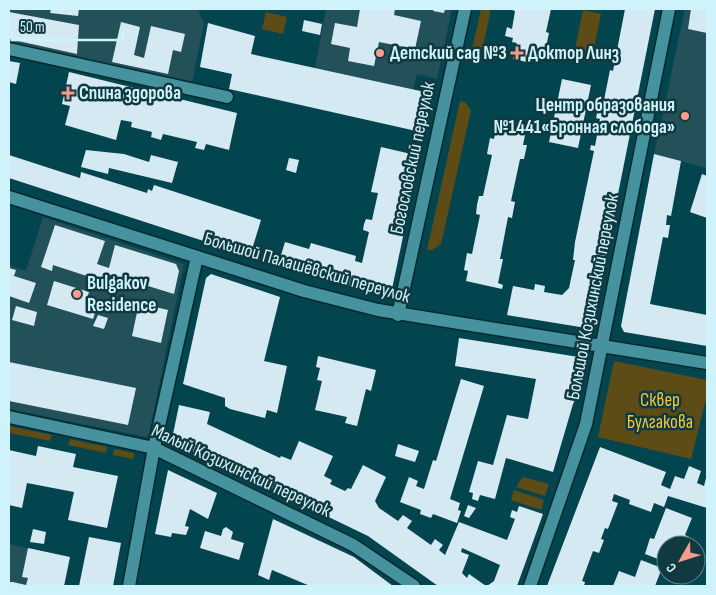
<svg xmlns="http://www.w3.org/2000/svg" width="716" height="595" font-family="'Sofia Sans Condensed',sans-serif">
  <style>
    .built { fill: #23515a }
    .green { fill: #5d4c16 }
    .building { fill: #d5e9f3 }
    .lines { fill: none; stroke-linecap: round; stroke-linejoin: round }
    .minor-casing { stroke: #002a30; stroke-width: 15 }
    .minor { stroke: #47929f; stroke-width: 12 }
    .poi-dot { fill: #f49d8d; stroke: #103940; stroke-width: 2 }
    .labels { text-anchor: middle; dominant-baseline: central; stroke-width: 5; stroke-linejoin: round; paint-order: stroke }
    .poi-label { font-size: 19px; font-weight: bold; fill: #cff3fa; stroke: #103940; text-anchor: start }
    .street-label { font-size: 19px; fill: #cff3fa; stroke: #103940 }
    .park-label { font-size: 19px; fill: #f2c73a; stroke: #103940 }
  </style>
  <rect width="100%" height="100%" fill="#03454f"/>
  <!-- built -->
  <g class="built">
    <polygon points="9,9 200,9 199,12 204,23 192,83 9,43"/>
    <polygon points="326,9 452,9 437,79 417,74 413,90 315,68"/>
    <polygon points="685,9 707,9 707,168 654,154"/>
    <polygon points="43,217 184,264 149,434 146,437 9,409 9,265 26,271"/>
    <polygon points="9,544 70,557 64,586 9,586"/>
  </g>
  <!-- green -->
  <g class="green">
    <polygon points="481,9 491,9 480,60 470,58"/>
    <polygon points="583,10 601,14 591,62 573,58"/>
    <polygon points="266,12 287,17 283,34 262,29"/>
    <polygon points="460,101 465,102 471,110 441,244 432,250 427,250"/>
    <polygon points="614,361 707,380 707,395 691,459 598,437"/>
    <polygon points="9,426 52,435 50,441 9,433"/>
    <polygon points="70,439 107,447 106,453 68,445"/>
    <polygon points="114,449 134,453 133,459 113,455"/>
    <polygon points="523,477 549,484 545,496 516,487"/>
    <polygon points="514,490 544,500 541,510 511,500"/>
  </g>
  <!-- building -->
  <g class="building">
    <polygon points="51,9 79,9 78,16 50,13"/>
    <polygon points="360,9 395,9 394,15 421,21 415,49 379,42 374,66 348,61 350,48 331,44 335,23 357,27"/>
    <polygon points="434,9 445,9 444,13 433,11"/>
    <polygon points="509,9 551,9 546,32 549,33 543,61 532,58 531,63 513,59 517,43 512,42 513,38 505,36 507,27 512,29 515,11"/>
    <polygon points="625,9 655,9 592,324 586,328 507,315 513,286 534,290 535,284 545,286 544,292 562,295 569,288 575,260 573,260 575,242 594,151 590,150 591,145 595,146 600,119 596,118 598,109 602,110 610,70 613,71"/>
    <polygon points="691,9 707,9 707,33 688,29"/>
    <polygon points="9,12 79,25 77,54 9,39"/>
    <polygon points="304,20 322,24 320,35 302,31"/>
    <polygon points="121,22 140,27 134,55 144,58 151,26 185,34 181,52 173,50 168,74 112,62"/>
    <polygon points="208,23 255,36 251,54 434,94 425,133 229,89 232,74 200,67"/>
    <polygon points="9,61 20,63 16,84 9,82"/>
    <polygon points="69,72 237,113 229,150 206,144 204,150 195,148 197,142 163,134 161,140 151,137 152,132 131,127 132,122 121,120 116,140 65,125 70,106 62,104"/>
    <polygon points="562,79 591,85 578,148 549,142"/>
    <polygon points="498,119 527,125 523,145 527,145 524,159 520,159 511,201 515,202 512,218 508,217 500,259 503,259 498,283 503,285 502,289 466,281 468,271 464,270 467,253 472,254 480,215 476,214 477,205 479,196 483,196 492,155 487,154 490,138 494,139"/>
    <polygon points="381,147 420,156 392,289 382,296 278,265 285,242 309,249 311,243 356,256 355,261 362,263 369,232 363,230 364,224 366,219 372,220 378,193 371,192"/>
    <polygon points="86,150 124,154 149,162 151,155 178,162 172,183 109,168 108,174 81,167"/>
    <polygon points="654,154 681,161 671,216 667,215 666,225 670,225 668,238 663,237 650,304 707,315 707,346 624,332 621,326"/>
    <polygon points="9,155 80,178 81,172 147,193 148,189 152,191 154,185 261,220 250,256 9,178"/>
    <polygon points="289,158 299,160 296,173 286,170"/>
    <polygon points="702,174 707,176 707,218 690,212"/>
    <polygon points="55,225 105,241 97,264 109,268 115,245 176,264 179,271 174,294 135,282 134,287 121,283 122,278 107,274 105,282 53,265 52,271 41,267"/>
    <polygon points="9,268 16,270 14,276 36,283 29,303 9,296"/>
    <polygon points="211,274 280,297 264,361 287,366 277,413 267,410 265,418 230,409 225,406 225,398 183,384 206,278"/>
    <polygon points="54,281 89,292 86,301 98,304 93,319 47,305"/>
    <polygon points="139,303 168,310 161,343 132,336"/>
    <polygon points="16,306 37,312 34,326 12,320"/>
    <polygon points="98,315 108,318 104,329 93,326"/>
    <polygon points="459,338 585,358 578,384 579,392 573,404 553,472 506,458 495,499 480,495 478,501 472,499 473,493 469,492 478,461 493,465 507,415 528,419 536,379 455,366"/>
    <polygon points="318,356 376,370 371,391 366,389 357,426 345,423 347,417 315,410 322,381 317,380 320,368 316,367"/>
    <polygon points="9,362 136,388 128,425 9,401"/>
    <polygon points="461,379 484,386 450,499 460,503 458,510 461,511 457,523 433,514 431,518 420,514 421,510 400,502 409,477 418,481 416,486 424,489 433,460 436,461"/>
    <polygon points="179,405 210,412 207,424 280,458 281,456 291,460 299,441 333,456 324,476 332,480 330,484 345,491 348,488 351,489 363,465 386,477 375,501 379,508 398,521 403,515 412,521 407,528 431,545 435,539 443,545 439,550 445,555 459,522 507,540 515,519 510,517 512,510 517,512 519,506 543,514 517,586 487,586 494,581 500,565 462,548 461,552 469,555 462,573 467,578 469,574 486,586 438,586 368,536 175,443 172,439"/>
    <polygon points="398,444 419,451 415,462 395,456"/>
    <polygon points="38,446 76,454 73,467 118,476 107,528 68,520 74,492 27,483 22,508 9,505 9,450 36,456"/>
    <polygon points="600,447 666,472 661,485 670,489 675,476 684,479 689,466 701,471 697,483 704,486 707,474 707,508 668,496 664,507 654,503 651,512 629,504 630,500 614,494 612,501 618,503 608,529 605,528 601,539 604,540 599,553 593,551 582,581 585,582 584,586 547,586"/>
    <polygon points="168,470 217,493 208,519 190,509 185,526 189,527 186,535 172,533 171,537 155,534"/>
    <polygon points="468,505 476,508 469,518 464,516"/>
    <polygon points="666,508 692,518 685,535 689,537 686,545 666,545 666,562 645,554 650,538 654,539"/>
    <polygon points="273,519 354,557 393,586 310,586 272,570 269,580 258,575"/>
    <polygon points="226,527 233,532 231,539 244,543 239,560 200,548 205,531 221,536 223,529"/>
    <polygon points="33,529 46,532 44,544 30,542"/>
    <polygon points="89,537 121,543 113,586 79,586"/>
    <polygon points="28,548 70,557 64,586 9,586 9,582 13,582 26,585 28,578 22,577"/>
    <polygon points="641,560 662,568 655,586 613,586 619,571 635,577"/>
  </g>
  <g class="lines">
    <!-- minor casing -->
    <g class="minor-casing">
      <g id="minor">
        <polyline points="9,49 227,97"/>
        <polyline points="9,197 304,291 378,310 707,363"/>
        <polyline points="398,315 465,9"/>
        <polyline points="9,417 154,448 353,545 414,586"/>
        <polyline points="129,586 154,448 197,257"/>
        <polyline points="530,586 586,424 669,9"/>
      </g>
    </g>
    <!-- minor -->
    <use href="#minor" class="minor"/>
  </g>
  <!-- markers -->
  <g class="poi-dot">
    <circle cx="380" cy="53" r="5"/>
    <path d="M514.5 45.5h5v5h5v5h-5v5h-5v-5h-5v-5h5z"/>
    <path d="M65.5 85.5h5v5h5v5h-5v5h-5v-5h-5v-5h5z"/>
    <circle cx="685" cy="116" r="5"/>
    <circle cx="77" cy="294" r="5"/>
  </g>
  <g class="labels">
    <!-- poi labels -->
    <g class="poi-label">
      <text x="390" y="53">Детский сад №3</text>
      <text x="528" y="53">Доктор Линз</text>
      <text x="79" y="93">Спина здорова</text>
      <text x="675" y="105" text-anchor="end">Центр образования<tspan x="675" dy="22">№1441«Бронная слобода»</tspan></text>
      <text x="87" y="283">Bulgakov<tspan x="87" dy="22">Residence</tspan></text>
    </g>
    <!-- street labels -->
    <g class="street-label">
      <text transform="translate(413 158) rotate(-78)">Богословский переулок</text>
      <text transform="translate(307 268) rotate(16)">Большой Палашёвский переулок</text>
      <text transform="translate(593 297) rotate(-79)">Большой Козихинский переулок</text>
      <text transform="translate(241 471) rotate(25)">Малый Козихинский переулок</text>
    </g>
    <!-- park labels -->
    <g class="park-label">
      <text x="660" y="400">Сквер<tspan x="660" dy="22">Булгакова</tspan></text>
    </g>
  </g>
  <!-- border -->
  <rect width="716" height="595" fill="none" stroke="#cff3fa" stroke-width="20"/>
  <!-- north arrow -->
  <g transform="translate(681 560) rotate(231)"><circle r="24" fill="#103940" stroke="#5c838a"/>
  <path d="M0-4L9 19L0 12L-9 19Z" fill="#f49d8d"/>
  <text y="-8" font-size="14" font-weight="bold" text-anchor="middle" fill="#cff3fa">С</text>
  </g>
  <!-- scale -->
  <path d="M12 32v8h111v-8" fill="none" stroke="#cff3fa" stroke-width="2.5"/>
  <text x="20" y="32" font-size="15" fill="#cff3fa" stroke="#103940" stroke-width="4" paint-order="stroke">50 m</text>
</svg>
